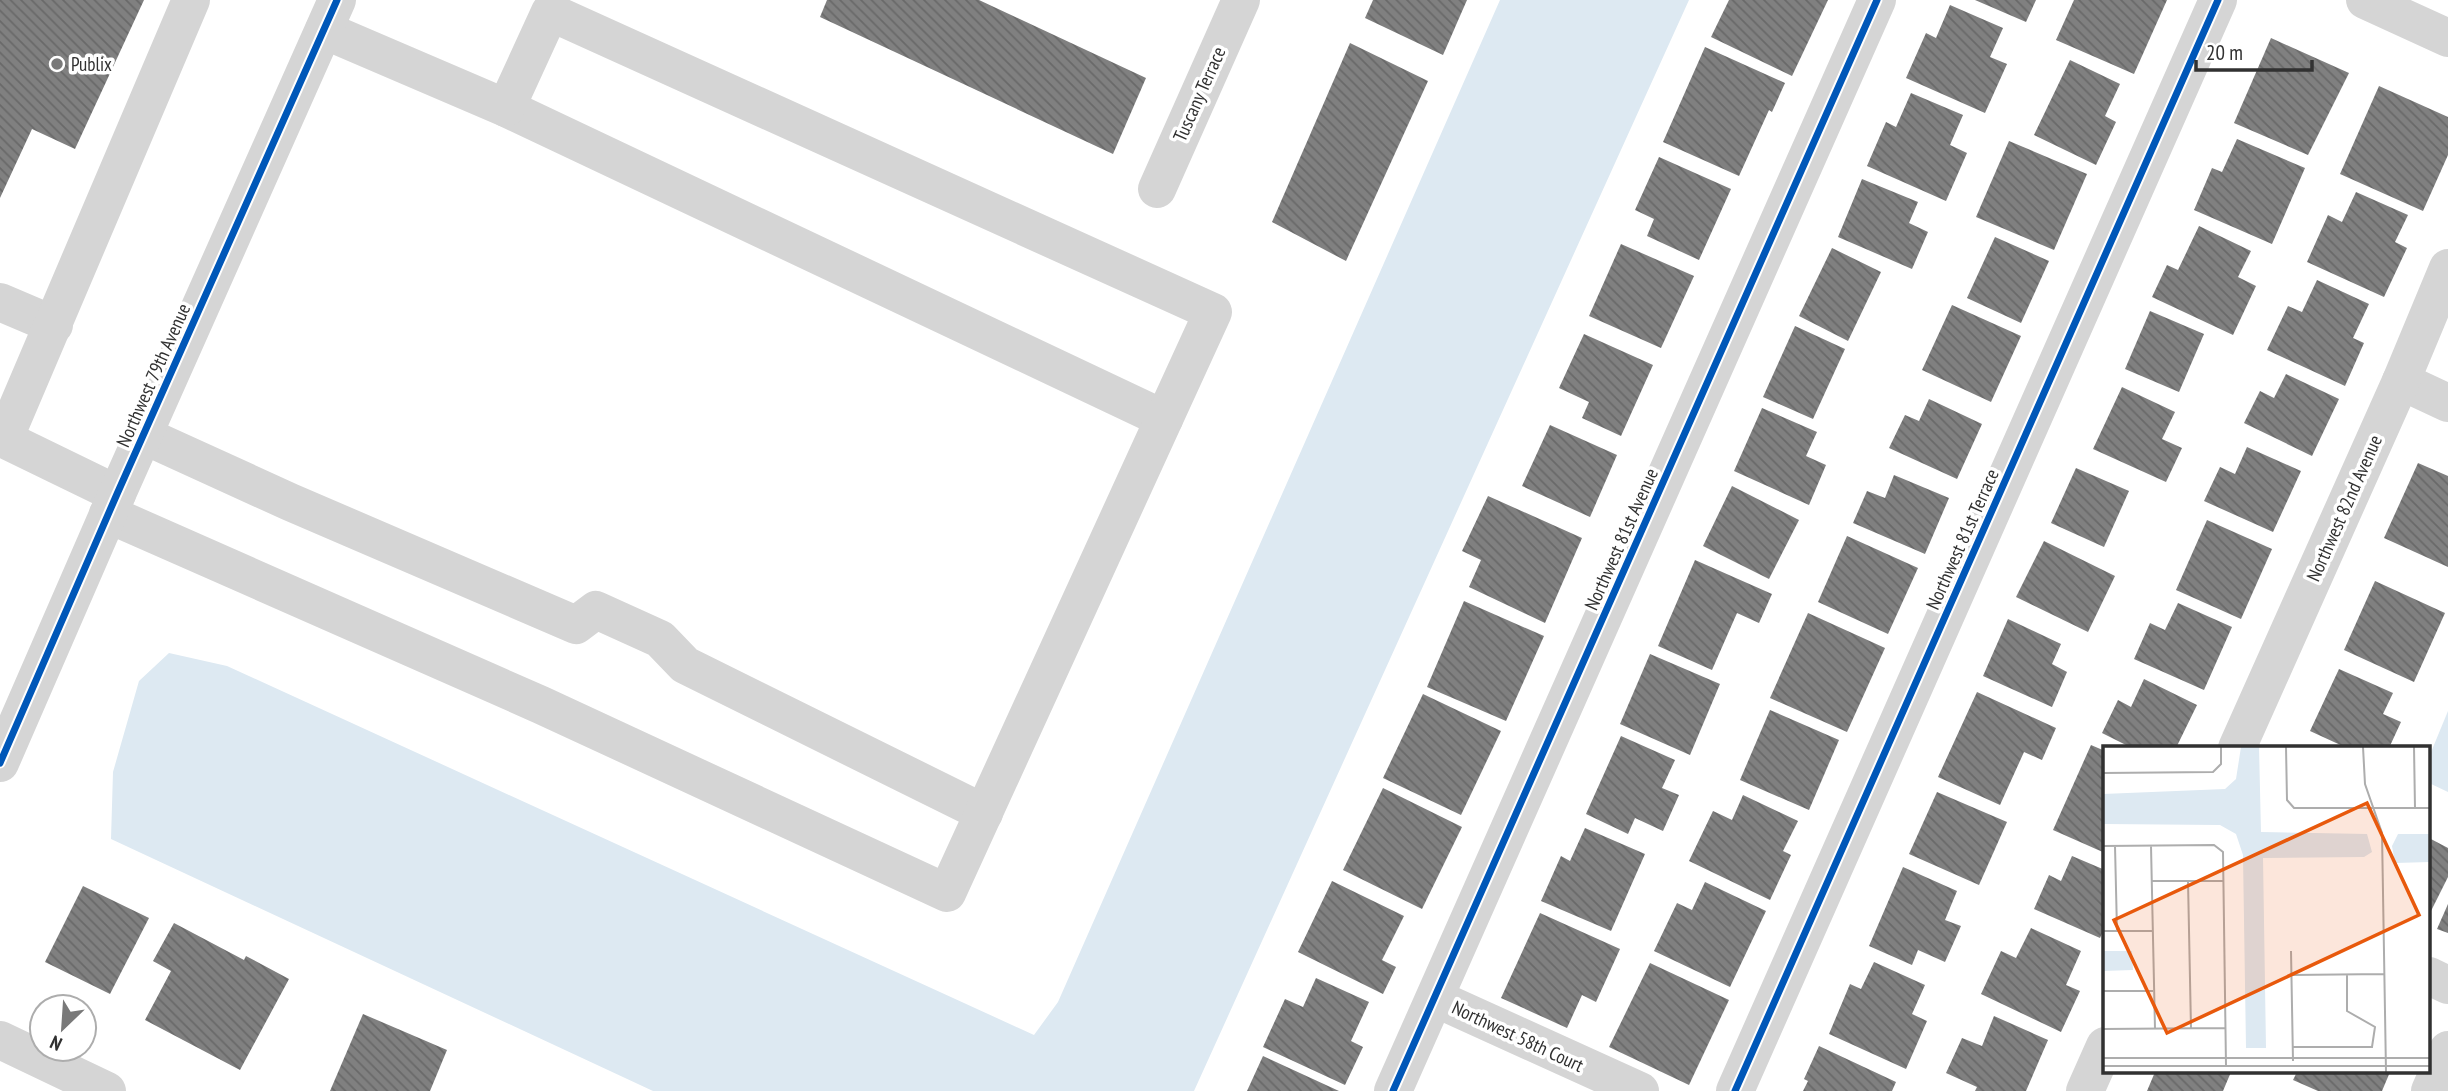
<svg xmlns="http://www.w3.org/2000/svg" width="2448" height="1091" font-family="'PT Sans Narrow',sans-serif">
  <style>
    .water { fill: #dde9f2 }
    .building { fill: url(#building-back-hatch) }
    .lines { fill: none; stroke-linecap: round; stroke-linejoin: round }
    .minor { stroke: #d5d5d5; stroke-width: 38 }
    .cycleway-casing { stroke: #fff; stroke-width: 11 }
    .cycleway { stroke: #0057b8; stroke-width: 7 }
    .poi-dot { fill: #797979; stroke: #fff; stroke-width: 2.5 }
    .labels { text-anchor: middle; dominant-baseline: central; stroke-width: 7; stroke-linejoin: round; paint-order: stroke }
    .poi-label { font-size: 19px; fill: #313131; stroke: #fff; text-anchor: start }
    .street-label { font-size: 19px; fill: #313131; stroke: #fff }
    .inset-road { fill: none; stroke: #adadad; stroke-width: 2 }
    .view { fill: #e8590c; fill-opacity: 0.15; stroke: #e8590c; stroke-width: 3.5 }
    .inset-edge { fill: none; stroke: #313131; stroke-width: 3.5 }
  </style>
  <defs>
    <pattern id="building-back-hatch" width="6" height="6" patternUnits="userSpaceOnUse" patternTransform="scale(1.75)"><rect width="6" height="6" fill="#808080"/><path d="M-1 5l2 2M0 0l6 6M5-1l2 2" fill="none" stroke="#696969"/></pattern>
  </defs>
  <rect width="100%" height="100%" fill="#fff"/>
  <!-- water -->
  <g class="water">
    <polygon points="1500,0 1689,0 1194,1091 653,1091 111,839 113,772 139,681 169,653 227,666 1034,1035 1058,1002"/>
    <polygon points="2448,711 2448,792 2429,783 2429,757"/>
  </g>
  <!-- building -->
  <g class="building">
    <polygon points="0,0 144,0 75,149 32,129 0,198"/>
    <polygon points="827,0 979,0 1146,78 1113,154 820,17"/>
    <polygon points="1373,0 1467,0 1443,55 1365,18"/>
    <polygon points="1729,0 1828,0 1792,76 1711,37"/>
    <polygon points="1975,0 2036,0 2026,22"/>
    <polygon points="2074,0 2167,0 2134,74 2056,40"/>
    <polygon points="1950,5 2003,28 1990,57 2007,64 1985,113 1906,78 1926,33 1936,38"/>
    <polygon points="2271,38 2349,73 2308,155 2234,123"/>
    <polygon points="1350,43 1428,81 1346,261 1272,222"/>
    <polygon points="1705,47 1785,83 1772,112 1769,110 1739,176 1663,142"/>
    <polygon points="2070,60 2120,84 2105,116 2116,122 2096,165 2034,135"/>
    <polygon points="2379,86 2448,117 2448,155 2423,211 2340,174"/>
    <polygon points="1911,93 1963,115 1950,145 1967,153 1946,201 1867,166 1886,122 1896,127"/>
    <polygon points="2237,139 2305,168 2272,244 2194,210 2212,168 2222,172"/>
    <polygon points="2009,141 2087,174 2054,250 1976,217"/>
    <polygon points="1659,157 1731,189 1699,260 1647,236 1654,219 1635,210"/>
    <polygon points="1862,179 1918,202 1909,223 1928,232 1912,269 1838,237"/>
    <polygon points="2356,192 2408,215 2395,242 2407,248 2384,297 2307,262 2328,215 2342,222"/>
    <polygon points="2199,226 2251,251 2238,277 2256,286 2233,335 2152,297 2167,265 2178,270"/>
    <polygon points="1995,237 2049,261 2021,323 1967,298"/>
    <polygon points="1621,244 1694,276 1661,348 1589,316"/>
    <polygon points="1832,248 1881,272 1848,341 1799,316"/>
    <polygon points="2317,280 2369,304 2353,338 2364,343 2345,386 2267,350 2288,306 2302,312"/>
    <polygon points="1952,305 2021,336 1991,402 1922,370"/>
    <polygon points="2150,311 2204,334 2179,392 2125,369"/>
    <polygon points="1795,326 1845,349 1813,419 1763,397"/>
    <polygon points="1584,334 1653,365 1621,436 1582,418 1589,402 1559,388"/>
    <polygon points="2286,374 2339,399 2312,456 2244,423 2260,391 2274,398"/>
    <polygon points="2122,387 2175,412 2162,439 2182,448 2166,482 2093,449"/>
    <polygon points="1929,399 1982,424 1957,479 1889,448 1905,415 1919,421"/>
    <polygon points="1762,408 1817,432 1806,456 1826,465 1809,505 1734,471"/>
    <polygon points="1550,425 1617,455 1590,517 1522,486"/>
    <polygon points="2247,447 2301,471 2273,532 2204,501 2220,467 2235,474"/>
    <polygon points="2418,463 2448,476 2448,567 2384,538"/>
    <polygon points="2076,468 2129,491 2104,547 2051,523"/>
    <polygon points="1894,475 1949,498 1925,554 1853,523 1867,491 1885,498"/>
    <polygon points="1732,486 1799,520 1769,579 1703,546"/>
    <polygon points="1488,496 1582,538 1545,623 1469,587 1481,560 1462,551"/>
    <polygon points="2207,520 2272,549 2241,619 2176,590"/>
    <polygon points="1847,536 1918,568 1888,634 1818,602"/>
    <polygon points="2044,541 2115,576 2088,632 2016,597"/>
    <polygon points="1695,560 1772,594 1759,623 1737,613 1712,670 1658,646"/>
    <polygon points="2375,581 2445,613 2414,682 2344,650"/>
    <polygon points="1464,601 1544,636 1506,721 1427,687"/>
    <polygon points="2178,603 2232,627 2204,690 2134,659 2150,623 2165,630"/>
    <polygon points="1808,613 1885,648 1847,732 1770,698"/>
    <polygon points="2008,619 2061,644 2052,664 2067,672 2052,707 1983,676"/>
    <polygon points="1650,654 1720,684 1690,755 1620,724"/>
    <polygon points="2339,669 2393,693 2383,714 2401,722 2389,748 2347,748 2310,731"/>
    <polygon points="2144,679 2197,705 2176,748 2132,748 2102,733 2118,700 2131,707"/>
    <polygon points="1977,692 2056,728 2042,760 2024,752 2000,805 1938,777"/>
    <polygon points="1423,694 1501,731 1461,815 1383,778"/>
    <polygon points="1770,710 1839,740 1809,810 1740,780"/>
    <polygon points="1621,736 1675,760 1662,788 1679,795 1663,831 1635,818 1628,834 1586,814"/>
    <polygon points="2091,745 2105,751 2105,853 2053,830"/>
    <polygon points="1383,788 1462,827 1422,909 1343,870"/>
    <polygon points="1937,792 2007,822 1979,885 1909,854"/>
    <polygon points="1743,795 1798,821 1783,851 1791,855 1770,900 1689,861 1713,811 1732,820"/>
    <polygon points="1585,828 1645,854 1611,931 1541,901 1561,856 1570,861"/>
    <polygon points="2429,838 2448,848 2448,877 2429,915"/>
    <polygon points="2072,856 2105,870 2105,927 2100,938 2034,909 2049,875 2061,881"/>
    <polygon points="1903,867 1957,891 1945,920 1961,926 1945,962 1918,950 1912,965 1869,946"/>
    <polygon points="1332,881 1404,916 1382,960 1396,967 1383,994 1298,952"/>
    <polygon points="1705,882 1766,911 1730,987 1654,951 1677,903 1692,910"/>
    <polygon points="83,886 149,918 110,994 45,962"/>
    <polygon points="2448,904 2448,933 2437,929"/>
    <polygon points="1540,913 1620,949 1596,1002 1582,995 1567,1028 1501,998"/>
    <polygon points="174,923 244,960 246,956 289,979 240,1070 145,1020 171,971 153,961"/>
    <polygon points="2031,928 2081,951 2066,985 2080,991 2061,1032 1981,994 2001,951 2016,958"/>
    <polygon points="1874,962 1925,985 1912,1014 1927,1021 1906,1069 1829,1034 1850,984 1861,989"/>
    <polygon points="1650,963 1729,1000 1689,1085 1609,1047"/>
    <polygon points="1316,978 1369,1002 1351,1041 1363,1047 1345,1085 1263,1047 1285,999 1303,1007"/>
    <polygon points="363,1014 447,1050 430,1091 330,1091"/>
    <polygon points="1994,1016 2048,1040 2026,1091 1975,1091 1977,1087 1946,1073 1962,1038 1982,1046"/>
    <polygon points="1819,1046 1896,1082 1892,1091 1803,1091 1808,1081 1804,1079"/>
    <polygon points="1263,1056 1339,1091 1247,1091"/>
    <polygon points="2155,1072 2169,1073 2231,1072 2223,1091 2147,1091"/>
    <polygon points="2297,1072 2390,1072 2382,1091 2318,1091 2293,1080"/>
  </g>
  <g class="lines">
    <!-- minor -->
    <g class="minor">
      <polyline points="2365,0 2448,38"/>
      <polyline points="506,108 1164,419"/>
      <polyline points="1157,189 1241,0"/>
      <polyline points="0,302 54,325"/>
      <polyline points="2401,381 2448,403"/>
      <polyline points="143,435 290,502 576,625 596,610 660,639 685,665 984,813"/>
      <polyline points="117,494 4,439 191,0"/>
      <polyline points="108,514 541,705 947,893 1213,312 550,12 506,108 324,30"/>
      <polyline points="2237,748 2401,381 2448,268"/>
      <polyline points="0,763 117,494 337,0"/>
      <polyline points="2429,976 2448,985"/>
      <polyline points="1435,998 1640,1091"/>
      <polyline points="0,1040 107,1091"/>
      <polyline points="1393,1091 1877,0"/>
      <polyline points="1735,1091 2218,0"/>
      <polyline points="2085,1091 2105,1046"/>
      <polyline points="2430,1091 2448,1050"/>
    </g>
    <!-- cycleway casing -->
    <g class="cycleway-casing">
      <g id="cycleway">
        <polyline points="0,763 117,494 337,0"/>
        <polyline points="1393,1091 1877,0"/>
        <polyline points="1735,1091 2218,0"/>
      </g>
    </g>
    <!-- cycleway -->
    <use href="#cycleway" class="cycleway"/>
  </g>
  <!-- markers -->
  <circle class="poi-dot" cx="57" cy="64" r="7"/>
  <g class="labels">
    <!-- poi labels -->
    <g class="poi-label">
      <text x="71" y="64">Publix</text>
    </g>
    <!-- street labels -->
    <g class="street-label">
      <text transform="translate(1199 94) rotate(-66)">Tuscany Terrace</text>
      <text transform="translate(153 375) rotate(-66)">Northwest 79th Avenue</text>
      <text transform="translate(2344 508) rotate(-66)">Northwest 82nd Avenue</text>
      <text transform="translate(1621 539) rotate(-66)">Northwest 81st Avenue</text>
      <text transform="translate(1962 539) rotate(-66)">Northwest 81st Terrace</text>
      <text transform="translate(1518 1036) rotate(25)">Northwest 58th Court</text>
    </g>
  </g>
  <!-- overview -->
  <g transform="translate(2103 746)">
    <rect width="327" height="327" fill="#fff"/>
    <path d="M138 1H156L158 86 264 88 269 106 261 111 160 112 163 302H143L140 109 133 88 117 79 0 78V48L122 43 133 33ZM295 88H327V116L292 117 289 100ZM0 205H29L30 224 0 225Z" fill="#dde9f2"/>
    <path class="inset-road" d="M183 1 184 54 191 62H328M260 1 262 38 279 87 283 326M311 1 312 62M0 27 110 26 118 18V1M0 100 111 99 120 106 123 320M12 100 14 185M48 100 52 283M48 135H120M85 135 88 282M0 185H49M188 205 190 315M188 229 282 228M0 245H50M0 283 123 282M189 301H269L272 281 244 265V228M0 312H328M0 320H328"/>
    <path class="view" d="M264 57 316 169 64 287 11 174Z"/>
    <rect width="327" height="327" class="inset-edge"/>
  </g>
  <!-- north arrow -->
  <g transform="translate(63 1028) rotate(205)"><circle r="33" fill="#ffffff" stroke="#adadad" stroke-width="2"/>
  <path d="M0-5L12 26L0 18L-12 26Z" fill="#797979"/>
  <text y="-10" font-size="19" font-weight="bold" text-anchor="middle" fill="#313131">N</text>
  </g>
  <!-- scale -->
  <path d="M2196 60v10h116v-10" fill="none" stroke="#313131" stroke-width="3.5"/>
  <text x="2206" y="60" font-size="21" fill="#313131" stroke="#ffffff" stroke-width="5" paint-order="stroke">20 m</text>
</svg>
